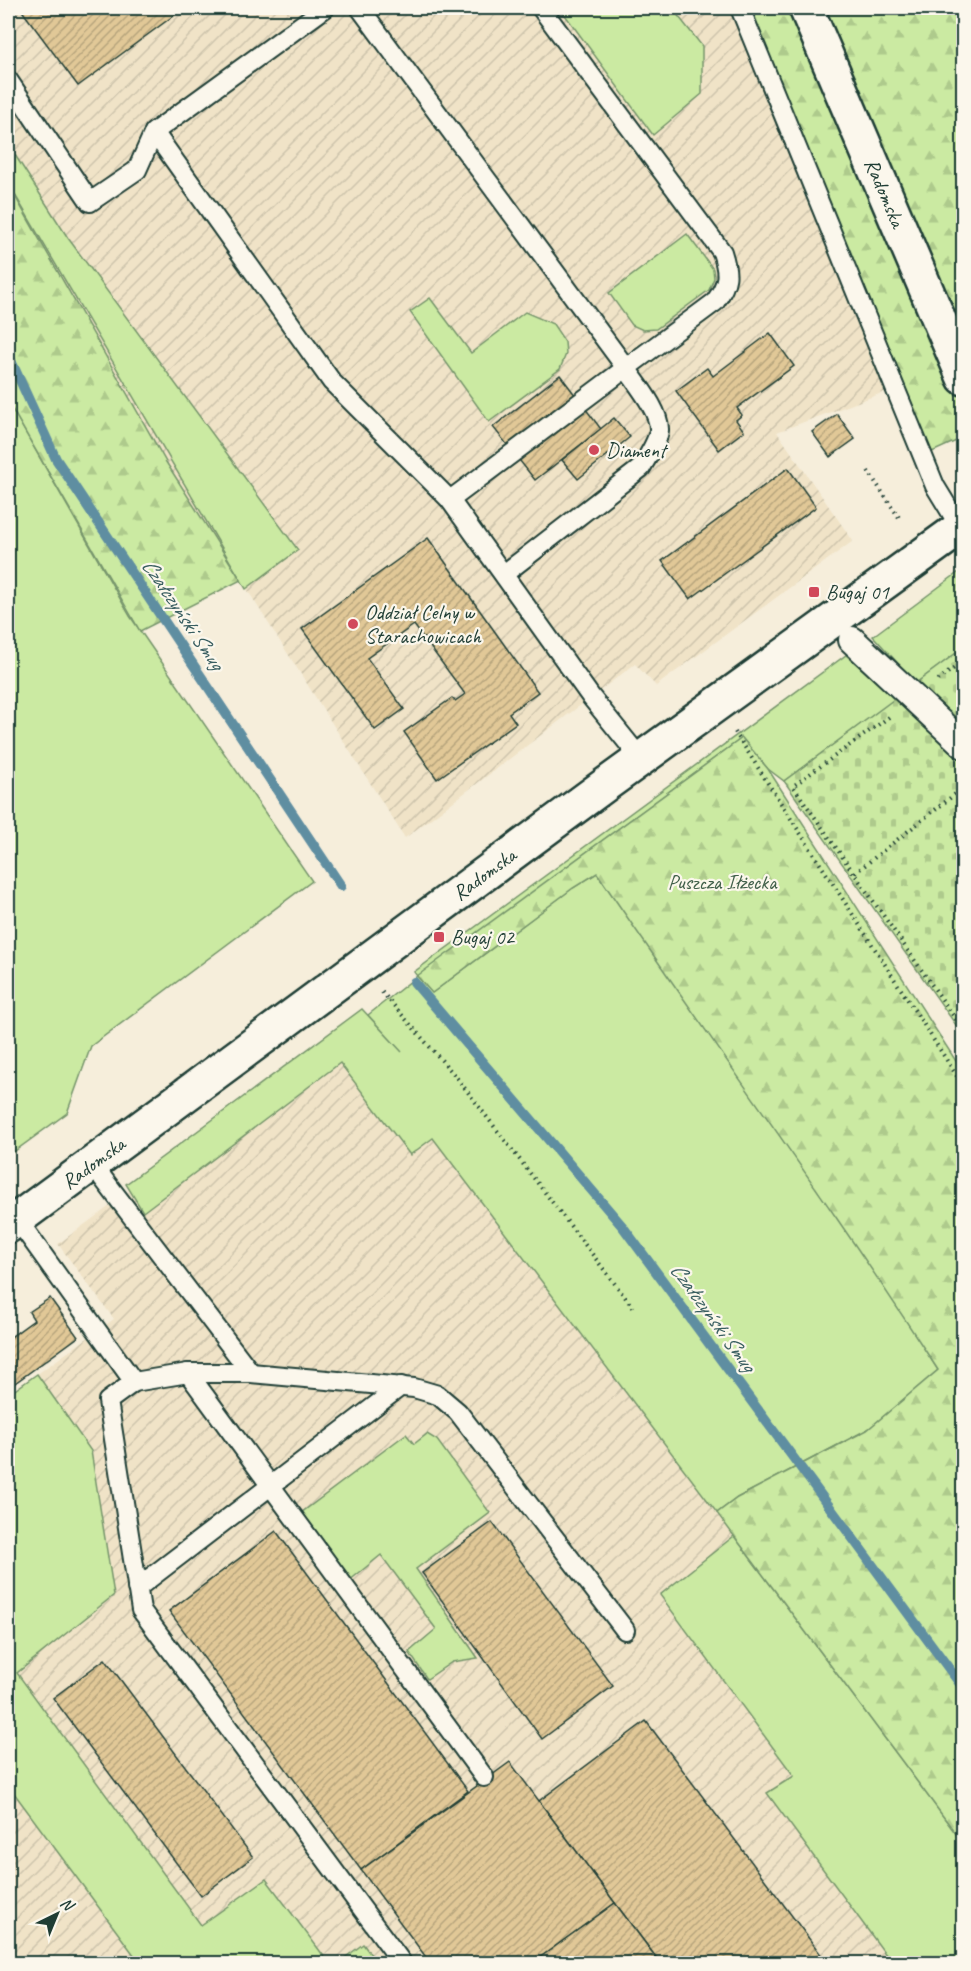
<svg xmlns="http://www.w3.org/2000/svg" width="971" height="1971" font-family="Caveat,sans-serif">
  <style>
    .industrial { fill: url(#industrial-furrows) }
    .grass { fill: #cbeaa2; stroke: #75946b; stroke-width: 1.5 }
    .forest { fill: url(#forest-firs); stroke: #75946b; stroke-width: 1.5 }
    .cemetery { fill: url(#cemetery-stones); stroke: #75946b; stroke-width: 1.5 }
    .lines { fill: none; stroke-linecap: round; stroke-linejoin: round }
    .stream { stroke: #5f8ea1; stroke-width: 10 }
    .building { fill: url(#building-hatch); stroke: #1f3d34; stroke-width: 1.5 }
    .service-casing { stroke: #1f3d34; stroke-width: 22 }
    .pedestrian-casing { stroke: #1f3d34; stroke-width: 30 }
    .minor-casing { stroke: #1f3d34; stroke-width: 38 }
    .tertiary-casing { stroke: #1f3d34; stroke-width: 38 }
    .path { stroke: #1f3d34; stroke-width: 4; stroke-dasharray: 1.5 4.5; stroke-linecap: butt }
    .service { stroke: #fbf7ec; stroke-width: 18 }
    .pedestrian { stroke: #fbf7ec; stroke-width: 26 }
    .minor { stroke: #fbf7ec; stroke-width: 33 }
    .tertiary { stroke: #fbf7ec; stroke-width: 33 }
    .poi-dot { fill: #d1495b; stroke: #fbf7ec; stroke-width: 2 }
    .labels { text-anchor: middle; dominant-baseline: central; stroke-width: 4.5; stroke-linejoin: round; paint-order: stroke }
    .street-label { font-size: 21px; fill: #1f3d34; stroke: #fbf7ec }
    .poi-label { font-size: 21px; fill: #1f3d34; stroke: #fbf7ec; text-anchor: start }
    .park-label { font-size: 21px; fill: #41604a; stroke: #fbf7ec }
    .water-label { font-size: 22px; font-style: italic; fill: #3a5f61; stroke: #fbf7ec }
  </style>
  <defs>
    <pattern id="industrial-furrows" width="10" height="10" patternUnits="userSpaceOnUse" patternTransform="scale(1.5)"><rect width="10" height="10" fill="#f0e3c7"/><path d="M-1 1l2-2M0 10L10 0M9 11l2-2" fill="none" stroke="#cdc4ac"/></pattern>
    <pattern id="forest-firs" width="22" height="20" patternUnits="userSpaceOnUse" patternTransform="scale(1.5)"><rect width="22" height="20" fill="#cbeaa2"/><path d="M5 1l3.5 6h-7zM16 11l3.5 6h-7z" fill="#aeca8c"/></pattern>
    <pattern id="cemetery-stones" width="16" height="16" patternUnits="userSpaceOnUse" patternTransform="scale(1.5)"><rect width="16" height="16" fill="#cbeaa2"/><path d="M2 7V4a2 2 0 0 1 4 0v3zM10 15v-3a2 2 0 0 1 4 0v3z" fill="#aeca8c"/></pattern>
    <pattern id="building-hatch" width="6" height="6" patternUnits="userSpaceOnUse" patternTransform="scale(1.5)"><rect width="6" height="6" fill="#e1c897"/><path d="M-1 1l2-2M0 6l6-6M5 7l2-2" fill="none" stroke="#b6a47c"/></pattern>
  </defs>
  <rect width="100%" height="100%" fill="#f6eedb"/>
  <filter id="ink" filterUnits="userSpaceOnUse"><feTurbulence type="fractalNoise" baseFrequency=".0167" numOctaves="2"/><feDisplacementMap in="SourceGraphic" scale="12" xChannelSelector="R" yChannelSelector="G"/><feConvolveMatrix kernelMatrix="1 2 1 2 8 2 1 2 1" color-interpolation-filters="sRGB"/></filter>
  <g filter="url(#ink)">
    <!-- industrial -->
    <g class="industrial">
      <polygon points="8,8 749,8 901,386 777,432 853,541 656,686 635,664 405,838 166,462 8,193"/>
      <polygon points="374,1023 737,1498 717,1513 963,1843 963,1963 8,1963 8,1395 114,1319 58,1244 331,1044"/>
    </g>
    <!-- grass -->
    <g class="grass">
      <polygon points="560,8 672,8 702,46 702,94 653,135"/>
      <polygon points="8,144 68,238 298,550 246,589 8,183"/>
      <polygon points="687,234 713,269 714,278 709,290 656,329 643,330 632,325 609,293"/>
      <polygon points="430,298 471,353 525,312 553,324 565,342 566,354 560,369 489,422 410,312"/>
      <polygon points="8,402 130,616 312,881 91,1046 67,1113 8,1156"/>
      <polygon points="963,569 963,648 916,683 873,636"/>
      <polygon points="846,655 896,699 784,781 768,769 742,738 565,868 432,993 573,888 597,873 881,1281 938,1370 870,1428 737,1498 717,1513 433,1138 410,1155 340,1063 143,1212 126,1184 362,1009 402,1052 368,1015 417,976 414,972"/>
      <polygon points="37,1374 91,1451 114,1595 17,1673 201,1925 266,1879 329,1963 140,1963 8,1785 8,1395"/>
      <polygon points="406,1434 414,1444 427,1434 437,1440 490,1513 416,1569 478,1658 452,1662 427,1679 409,1652 436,1629 381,1555 349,1581 301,1513"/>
      <polygon points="734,1536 963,1843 963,1963 892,1963 767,1793 794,1776 660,1595"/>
      <polygon points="363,1944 377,1963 338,1963"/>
    </g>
    <!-- forest -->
    <g class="forest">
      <polygon points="749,8 963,8 963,438 932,452 901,386"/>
      <polygon points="8,184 166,462 241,580 140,631 8,402"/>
      <path d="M742 738 768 769 963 1072V1843L717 1513 737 1498 867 1430 938 1370C829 1201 710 1040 597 873L573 888 432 993 417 976Z"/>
    </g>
    <!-- cemetery -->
    <polygon class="cemetery" points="963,648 963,1035 784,781"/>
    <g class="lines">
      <!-- stream -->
      <g class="stream">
        <polyline points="8,354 56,459 341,886"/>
        <polyline points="414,982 623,1227 964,1689"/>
      </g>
    </g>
    <!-- building -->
    <g class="building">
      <polygon points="20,8 184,8 78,86"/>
      <polygon points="770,333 794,366 737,408 742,415 736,420 744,431 719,450 676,391 707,368 713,376"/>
      <polygon points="560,375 601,429 535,480 493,427"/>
      <polygon points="837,414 855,439 830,457 812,432"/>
      <polygon points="614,418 630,437 578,479 562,460"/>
      <polygon points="788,468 816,507 690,599 662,561"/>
      <polygon points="428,538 538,692 509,713 516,723 437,779 404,732 452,698 455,701 465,694 414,625 367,658 404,709 375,730 302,629"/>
      <polygon points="50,1298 78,1337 8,1388 8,1339 34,1320 29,1312"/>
      <polygon points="492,1522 613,1686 542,1739 422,1573"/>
      <polygon points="276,1531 468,1791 361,1870 169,1611"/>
      <polygon points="105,1659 253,1857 201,1896 53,1698"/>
      <polygon points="646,1721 828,1964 661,1964 615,1903 539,1801"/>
      <polygon points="510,1762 615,1903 531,1964 431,1964 361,1870"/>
      <polygon points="615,1903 661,1964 531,1964"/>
    </g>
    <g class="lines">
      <!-- service casing -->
      <g class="service-casing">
        <g id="service">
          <path d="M360 8 626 368 715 302C729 282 729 274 722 252L541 8"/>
          <polyline points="740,8 935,486 960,527"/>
          <polyline points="8,80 90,202 137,170 154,132 332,382 450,500 591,697 641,759"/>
          <polyline points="154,132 325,8"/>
          <path d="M450 500 626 368C636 383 660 411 659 430 658 442 647 457 641 468L504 574"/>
          <polyline points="92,1164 251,1373"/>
          <polyline points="17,1219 134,1382 108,1401 141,1610 403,1964"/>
          <polyline points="188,1373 484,1777"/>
          <polyline points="134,1382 188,1373 251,1373 414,1388 438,1395 458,1412 625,1630"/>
          <polyline points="137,1588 401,1386"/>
        </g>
      </g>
      <!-- pedestrian casing -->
      <g class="pedestrian-casing">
        <polyline id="pedestrian" points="852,640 964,745"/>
      </g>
      <!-- minor casing -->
      <g class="minor-casing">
        <g id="minor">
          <path id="s1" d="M806 8 964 378"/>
        </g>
      </g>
      <!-- tertiary casing -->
      <g class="tertiary-casing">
        <g id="tertiary">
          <path id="s2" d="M8 1226 605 785 964 525"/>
        </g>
      </g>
      <!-- path -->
      <g class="path">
        <polyline points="868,471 900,519"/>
        <polyline points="938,680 964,661"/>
        <polyline points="889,717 793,786 964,1031"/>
        <polyline points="735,732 964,1087"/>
        <polyline points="855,873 964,787"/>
        <polyline points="382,992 457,1078 635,1310"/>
      </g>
      <!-- service -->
      <use href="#service" class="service"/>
      <!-- pedestrian -->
      <use href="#pedestrian" class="pedestrian"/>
      <!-- minor -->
      <use href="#minor" class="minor"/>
      <!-- tertiary -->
      <use href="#tertiary" class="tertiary"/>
    </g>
  </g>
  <!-- markers -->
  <g class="poi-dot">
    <circle cx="594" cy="450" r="6"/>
    <rect x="808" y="586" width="12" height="12" rx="3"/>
    <circle cx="353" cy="624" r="6"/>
    <rect x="433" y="931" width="12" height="12" rx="3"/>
  </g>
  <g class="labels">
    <!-- street labels -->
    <g class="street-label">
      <text stroke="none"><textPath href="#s1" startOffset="201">Radomska</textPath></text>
      <text stroke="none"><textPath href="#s2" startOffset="592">Radomska</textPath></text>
      <text stroke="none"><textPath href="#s2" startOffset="106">Radomska</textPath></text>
    </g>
    <!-- poi labels -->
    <g class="poi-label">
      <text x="606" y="450">Diament</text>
      <text x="826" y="592">Bugaj 01</text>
      <text x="365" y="612">Oddział Celny w<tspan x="365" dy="24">Starachowicach</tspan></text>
      <text x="451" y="937">Bugaj 02</text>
    </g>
    <!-- park labels -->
    <g class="park-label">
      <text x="722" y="882">Puszcza Iłżecka</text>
    </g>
    <!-- water labels -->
    <g class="water-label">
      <text transform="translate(183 614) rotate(56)">Czałczyński Smug</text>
      <text transform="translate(713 1317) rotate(54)">Czałczyński Smug</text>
    </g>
  </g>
  <!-- margin -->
  <rect width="971" height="1971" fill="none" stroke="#fbf7ec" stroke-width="30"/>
  <rect x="15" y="15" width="941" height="1941" fill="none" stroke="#1f3d34" stroke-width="2" filter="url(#ink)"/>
  <!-- north arrow -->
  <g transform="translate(57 1914) rotate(43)" stroke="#fbf7ec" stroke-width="4.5" paint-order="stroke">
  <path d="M0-4.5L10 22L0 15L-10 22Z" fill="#1f3d34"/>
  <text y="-9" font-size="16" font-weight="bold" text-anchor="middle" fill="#1f3d34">N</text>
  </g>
</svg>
